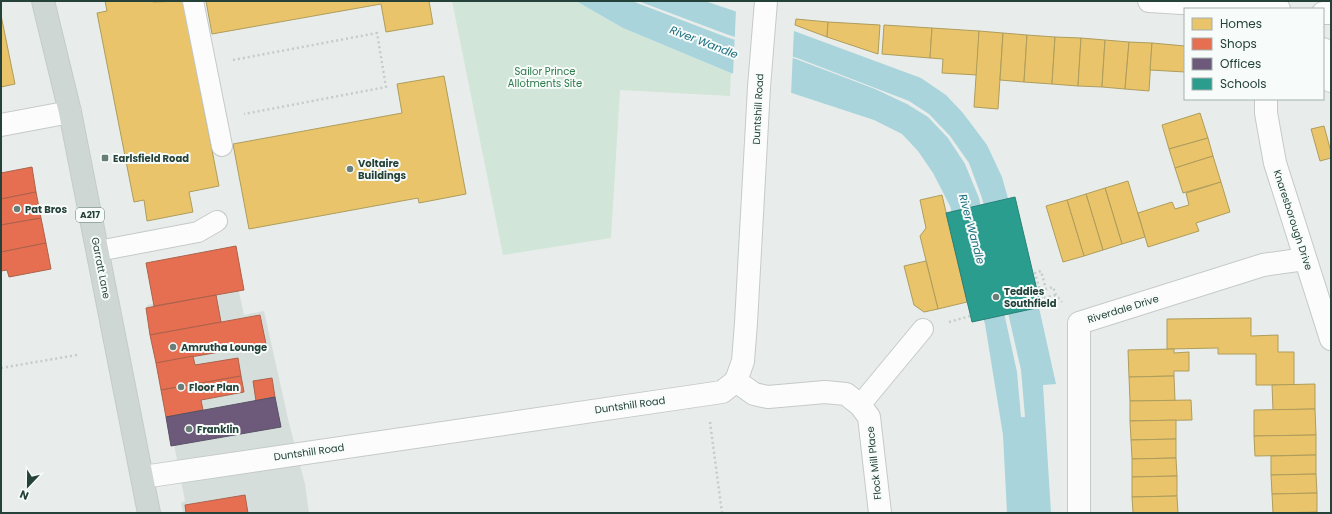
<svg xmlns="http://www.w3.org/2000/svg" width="1332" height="514" font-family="Poppins,sans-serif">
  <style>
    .built { fill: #d6dedb }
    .green { fill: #d1e6d8 }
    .water { fill: #a9d4db }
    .pier { fill: #e8edeb }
    .homes { fill: #e9c46a; stroke: #ae9d5c }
    .shops { fill: #e76f51; stroke: #ac624a }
    .offices { fill: #6d597a; stroke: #575267 }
    .schools { fill: #2a9d8f; stroke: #288276 }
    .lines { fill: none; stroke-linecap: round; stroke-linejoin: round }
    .lane-casing { stroke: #c5cac8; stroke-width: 22 }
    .street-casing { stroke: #c5cac8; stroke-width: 24 }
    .primary-casing { stroke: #c3ccc9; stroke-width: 24 }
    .path { stroke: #c3ccca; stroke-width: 2.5; stroke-dasharray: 2 3; stroke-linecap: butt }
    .lane { stroke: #fcfcfc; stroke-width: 20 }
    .street { stroke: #fcfcfc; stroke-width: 22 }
    .primary { stroke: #cfd7d5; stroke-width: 22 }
    .poi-dot { fill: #697e78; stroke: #f7fbf9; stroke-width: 1.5 }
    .labels { text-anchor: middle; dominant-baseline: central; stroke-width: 4; stroke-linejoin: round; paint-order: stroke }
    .shield { fill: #f7fbf9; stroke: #637a73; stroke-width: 1 }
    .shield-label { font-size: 9px; font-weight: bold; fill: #24423a }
    .park-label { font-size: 10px; fill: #2d7a4b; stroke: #f7fbf9 }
    .street-label { font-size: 10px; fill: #24423a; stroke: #f7fbf9 }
    .poi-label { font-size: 10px; font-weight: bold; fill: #24423a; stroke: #f7fbf9; text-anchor: start }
    .water-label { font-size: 11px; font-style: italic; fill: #1c6f80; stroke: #f7fbf9 }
  </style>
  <rect width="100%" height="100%" fill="#e8edeb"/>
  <!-- built -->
  <polygon class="built" points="238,287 244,315 264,311 289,423 305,484 309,513 183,513 181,503 185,501 147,305"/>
  <!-- green -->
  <polygon class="green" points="452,1 576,1 623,28 731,73 730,96 620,90 611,238 503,255"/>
  <!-- water -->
  <polygon class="water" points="576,1 632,1 726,37 796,59 875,89 907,104 928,117 948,138 965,164 979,198 1017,372 1021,417 1025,417 1021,370 982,198 969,163 950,136 929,114 909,101 800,59 726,34 638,1 705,1 794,31 921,78 946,95 963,113 987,145 1002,177 1040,312 1056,384 1043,385 1051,513 1007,513 1003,435 985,324 950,206 933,173 918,151 902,134 874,120 731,73 623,28"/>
  <!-- pier -->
  <polygon class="pier" points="736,10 794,29 791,94 733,75"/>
  <!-- homes -->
  <g class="homes">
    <polygon points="105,1 152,1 153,2 183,1 219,186 189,192 193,212 147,221 144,200 134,202 97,13 107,11"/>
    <polygon points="206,1 429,1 433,24 386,32 381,4 212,34"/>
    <polygon points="1,15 15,84 1,87"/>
    <polygon points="796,19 828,22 827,37 795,25"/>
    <polygon points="828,22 880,25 878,54 827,37"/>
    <polygon points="884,25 932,28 930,58 882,54"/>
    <polygon points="932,28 979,31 977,75 942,73 943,59 930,58"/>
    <polygon points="979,31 1003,33 998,109 974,107"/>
    <polygon points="1003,33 1027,35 1024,82 1000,80"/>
    <polygon points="1027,35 1055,37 1052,84 1024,82"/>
    <polygon points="1055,37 1081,38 1078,86 1052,84"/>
    <polygon points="1081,38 1105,40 1102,87 1078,86"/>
    <polygon points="1105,40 1129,42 1125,89 1102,87"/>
    <polygon points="1129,42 1152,43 1149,91 1125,89"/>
    <polygon points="1152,43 1185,46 1185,72 1150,70"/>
    <polygon points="444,76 466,194 419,203 418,198 249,229 233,144 402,113 397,84"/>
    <polygon points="1200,113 1208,138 1169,149 1162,125"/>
    <polygon points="1324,126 1331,152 1331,158 1320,161 1311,129"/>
    <polygon points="1208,138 1213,156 1175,168 1169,149"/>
    <polygon points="1213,156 1221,182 1183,193 1175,168"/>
    <polygon points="1128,181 1145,237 1122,244 1105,188"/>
    <polygon points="1221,182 1230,212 1196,223 1199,231 1148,247 1138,213 1172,202 1175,209 1189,205 1186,193"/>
    <polygon points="1105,188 1122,244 1103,250 1086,194"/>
    <polygon points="1086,194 1103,250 1084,256 1067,200"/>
    <polygon points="942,195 967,302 938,309 920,236 926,228 920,200"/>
    <polygon points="1067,200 1084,256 1063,262 1046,206"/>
    <polygon points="926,261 938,309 924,312 914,305 904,266"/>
    <polygon points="1251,318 1251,336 1278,335 1278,352 1294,352 1294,385 1256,385 1256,354 1218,354 1218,348 1167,349 1167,319"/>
    <polygon points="1174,349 1174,353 1189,352 1189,371 1174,371 1174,376 1129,377 1128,350"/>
    <polygon points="1174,376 1175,401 1130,401 1129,377"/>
    <polygon points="1315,384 1315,409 1273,410 1272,385"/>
    <polygon points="1191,400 1192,420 1130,421 1130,401"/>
    <polygon points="1315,409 1316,435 1254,436 1254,410"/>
    <polygon points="1176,420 1176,439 1131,440 1130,421"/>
    <polygon points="1316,435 1316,455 1255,456 1254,436"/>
    <polygon points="1176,439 1176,458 1132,459 1131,440"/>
    <polygon points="1316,455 1316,474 1271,475 1271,456"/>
    <polygon points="1176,458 1177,476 1132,477 1132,459"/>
    <polygon points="1316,474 1317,493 1272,494 1271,475"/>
    <polygon points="1177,476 1177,496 1132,497 1132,477"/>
    <polygon points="1317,493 1317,512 1273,513 1272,494"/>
    <polygon points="1177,496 1178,513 1133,513 1132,497"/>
  </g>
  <!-- shops -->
  <g class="shops">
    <polygon points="32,167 36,192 1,199 1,173"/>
    <polygon points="36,192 41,218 1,225 1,199"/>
    <polygon points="41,218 46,243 1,252 1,225"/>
    <polygon points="46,243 51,269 9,277 7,270 1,271 1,252"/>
    <polygon points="236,246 244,290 154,306 146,263"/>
    <polygon points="216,295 221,322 150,335 146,308"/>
    <polygon points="260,315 266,344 156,363 150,335"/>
    <polygon points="193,356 195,365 238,358 241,376 161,390 156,363"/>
    <polygon points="241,376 244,392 201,400 203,410 166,417 161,390"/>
    <polygon points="272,378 275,397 256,401 253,381"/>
    <polygon points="245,495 248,513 186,513 185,505"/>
  </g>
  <!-- offices -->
  <polygon class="offices" points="275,397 281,427 171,446 166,417"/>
  <!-- schools -->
  <polygon class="schools" points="1015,197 1041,307 972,322 946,213"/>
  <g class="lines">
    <!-- lane casing -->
    <g class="lane-casing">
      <g id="lane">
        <polyline points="193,1 222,146"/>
        <polyline points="98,251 198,232 217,221"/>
        <polyline points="860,405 923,329"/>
      </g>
    </g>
    <!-- street casing -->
    <g class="street-casing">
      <g id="street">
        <polyline points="1149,1 1279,9"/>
        <polyline points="1323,13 1331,13"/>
        <polyline points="1323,49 1331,81"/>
        <polyline points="1266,99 1266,113 1275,163 1331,339"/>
        <polyline points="1,125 70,112"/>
        <polyline points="736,381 754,394 768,397 825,392 846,394 860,405 869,417 880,513"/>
        <polyline points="143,477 722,392 736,381 743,361 746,323 759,87 766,1"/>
        <polyline points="1079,513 1079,323 1263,265 1305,259"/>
      </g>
    </g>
    <!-- primary casing -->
    <g class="primary-casing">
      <polyline id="primary" points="43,1 70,112 149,513"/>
    </g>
    <!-- path -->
    <g class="path">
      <polyline points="233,60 377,33 386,87 244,114"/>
      <polyline points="1042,298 1035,273 1041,271 1046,289 1053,287 1056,295 1062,302"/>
      <polyline points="1039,299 1056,295"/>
      <polyline points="949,322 970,316"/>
      <polyline points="1,368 77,355"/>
      <polyline points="710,422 722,513"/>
    </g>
    <!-- lane -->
    <use href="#lane" class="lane"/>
    <!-- street -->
    <use href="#street" class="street"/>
    <!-- primary -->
    <use href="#primary" class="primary"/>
  </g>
  <!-- markers -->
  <g class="poi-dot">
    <rect x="101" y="154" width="8" height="8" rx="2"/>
    <circle cx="350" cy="169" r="4"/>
    <circle cx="17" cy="209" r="4"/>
    <circle cx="996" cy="297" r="4"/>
    <circle cx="173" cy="347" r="4"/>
    <circle cx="181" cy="387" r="4"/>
    <circle cx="189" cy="429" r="4"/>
  </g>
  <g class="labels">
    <!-- shield labels -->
    <rect class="shield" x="76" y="208" width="28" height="14" rx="3"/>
    <g class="shield-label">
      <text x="90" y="215">A217</text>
    </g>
    <!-- park labels -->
    <g class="park-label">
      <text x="545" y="71">Sailor Prince<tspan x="545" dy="12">Allotments Site</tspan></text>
    </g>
    <!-- street labels -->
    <g class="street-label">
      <text transform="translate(758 109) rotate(-87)">Duntshill Road</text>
      <text transform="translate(1293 220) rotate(72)">Knaresborough Drive</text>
      <text transform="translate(101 268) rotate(79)">Garratt Lane</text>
      <text transform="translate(1123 309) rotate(-17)">Riverdale Drive</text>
      <text transform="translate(630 405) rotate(-8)">Duntshill Road</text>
      <text transform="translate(309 452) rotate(-8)">Duntshill Road</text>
      <text transform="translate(874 463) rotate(-96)">Flock Mill Place</text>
    </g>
    <!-- poi labels -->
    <g class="poi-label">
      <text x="113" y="158">Earlsfield Road</text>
      <text x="358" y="163">Voltaire<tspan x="358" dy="12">Buildings</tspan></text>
      <text x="25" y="209">Pat Bros</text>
      <text x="1004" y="291">Teddies<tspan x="1004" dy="12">Southfield</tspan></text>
      <text x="181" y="347">Amrutha Lounge</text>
      <text x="189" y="387">Floor Plan</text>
      <text x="197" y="429">Franklin</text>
    </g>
    <!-- water labels -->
    <g class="water-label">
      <text transform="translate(704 42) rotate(21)">River Wandle</text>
      <text transform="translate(972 229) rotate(75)">River Wandle</text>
    </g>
  </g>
  <!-- border -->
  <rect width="1332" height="514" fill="none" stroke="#24423a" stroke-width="4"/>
  <!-- legend -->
  <rect x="1184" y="8" width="140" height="92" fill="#f7fbf9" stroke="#a3b1ad"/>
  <rect x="1192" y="18" width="20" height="12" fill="#e9c46a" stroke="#a3b1ad"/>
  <text x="1220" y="28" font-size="12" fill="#24423a">Homes</text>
  <rect x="1192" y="38" width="20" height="12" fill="#e76f51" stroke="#a3b1ad"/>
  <text x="1220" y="48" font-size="12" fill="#24423a">Shops</text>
  <rect x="1192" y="58" width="20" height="12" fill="#6d597a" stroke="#a3b1ad"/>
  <text x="1220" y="68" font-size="12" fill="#24423a">Offices</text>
  <rect x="1192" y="78" width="20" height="12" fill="#2a9d8f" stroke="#a3b1ad"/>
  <text x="1220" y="88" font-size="12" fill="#24423a">Schools</text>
  <!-- north arrow -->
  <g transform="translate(28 486) rotate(202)" stroke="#f7fbf9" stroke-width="3" paint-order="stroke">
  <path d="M0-3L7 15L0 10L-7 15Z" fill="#24423a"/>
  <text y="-6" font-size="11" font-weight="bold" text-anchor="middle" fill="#24423a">N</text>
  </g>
</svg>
